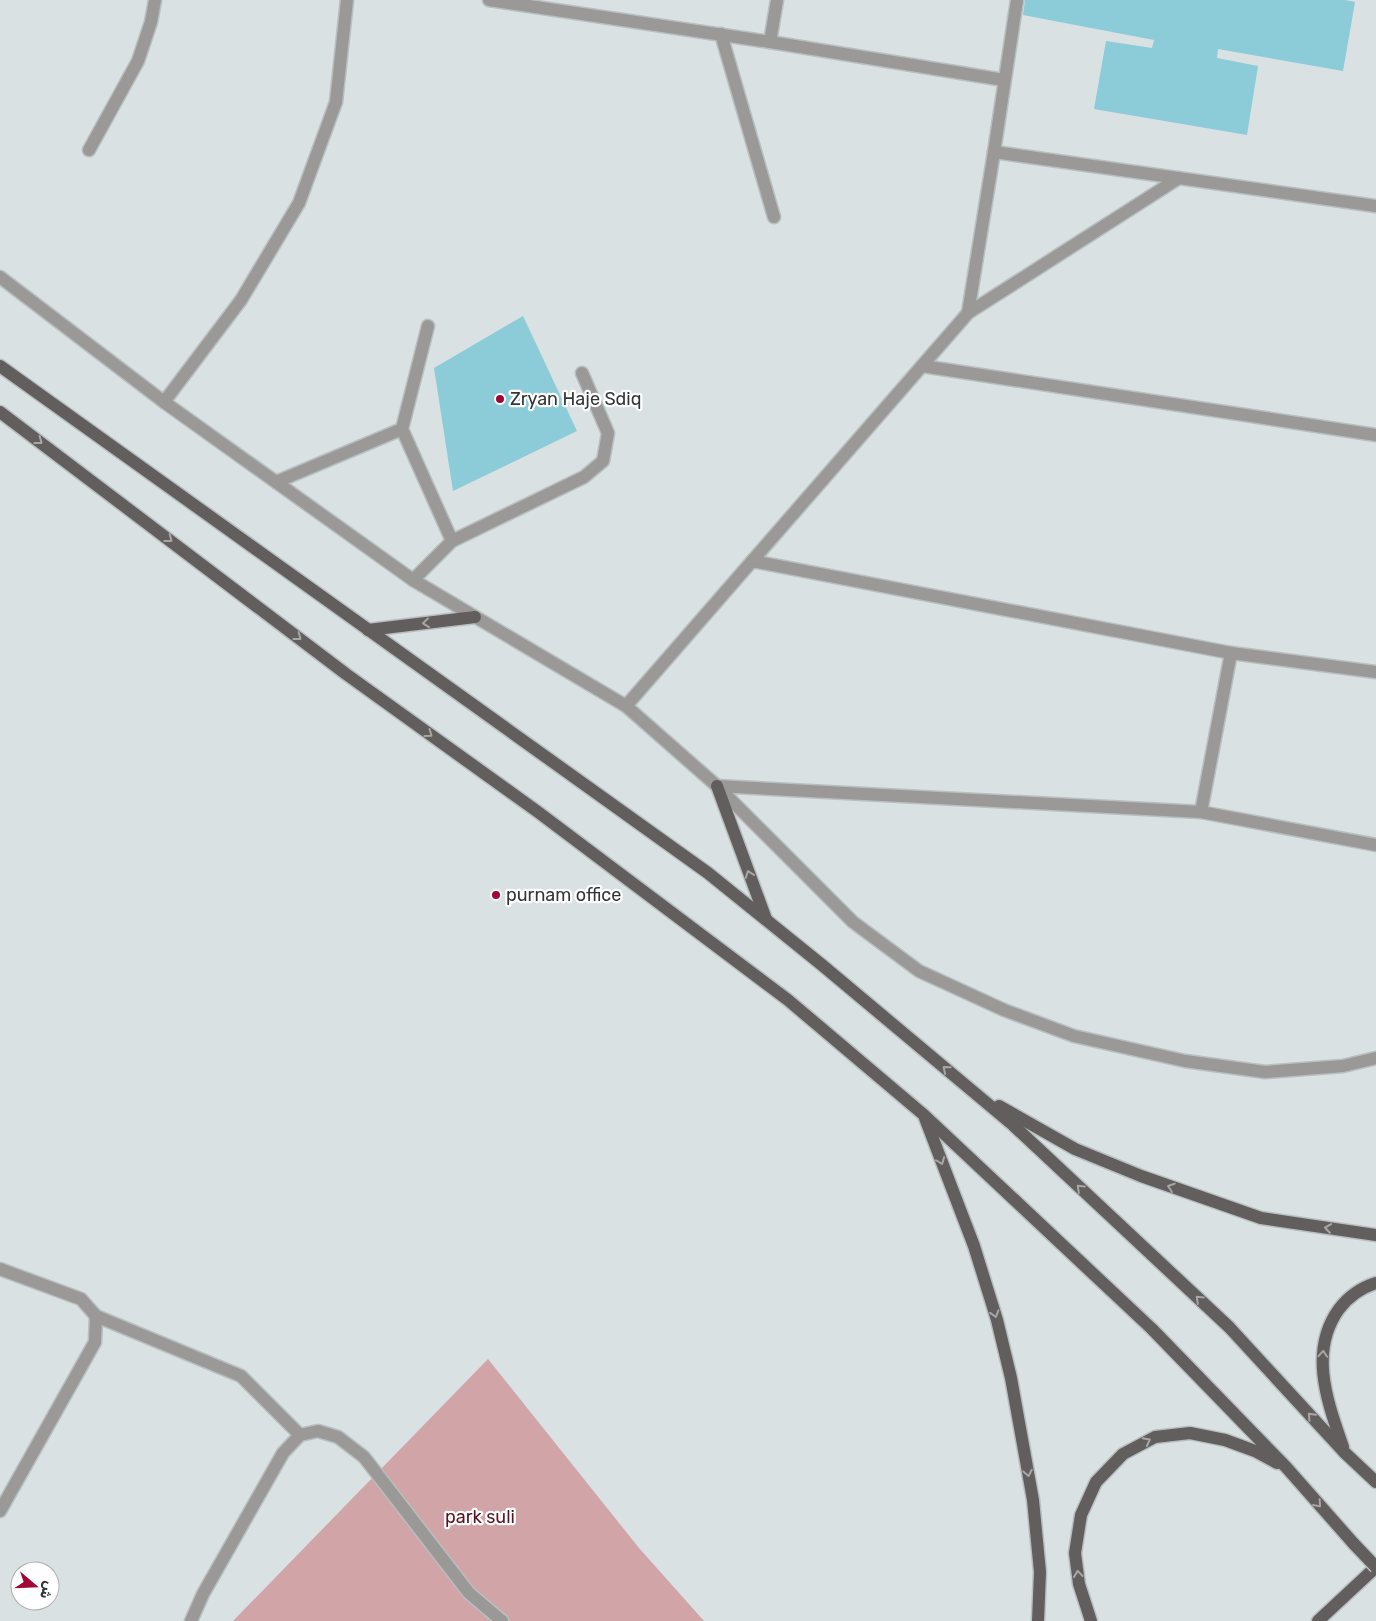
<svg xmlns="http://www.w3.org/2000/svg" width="1376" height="1621" font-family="Rubik,Cairo,sans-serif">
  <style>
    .green { fill: #d1a5a7 }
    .building { fill: #8bccd8 }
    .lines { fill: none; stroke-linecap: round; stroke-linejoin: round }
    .minor-casing { stroke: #b8bfc0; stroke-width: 15 }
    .major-casing { stroke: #b8bfc0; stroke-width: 15 }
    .minor { stroke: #9b9898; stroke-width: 12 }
    .major { stroke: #635e5e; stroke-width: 12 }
    .major-bridge-casing { stroke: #b8bfc0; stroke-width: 15; stroke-linecap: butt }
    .major-bridge { stroke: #635e5e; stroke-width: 12 }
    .oneway { stroke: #a9a6a6 }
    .poi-dot { fill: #a30536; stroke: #fff; stroke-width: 2 }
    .labels { text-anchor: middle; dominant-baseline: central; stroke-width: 4.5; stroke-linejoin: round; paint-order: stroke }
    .poi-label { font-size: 18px; fill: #333637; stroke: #fff; text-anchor: start }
    .park-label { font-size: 18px; fill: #581521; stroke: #fff }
  </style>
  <rect width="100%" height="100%" fill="#d9e1e2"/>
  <!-- green -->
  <polygon class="green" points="488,1359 639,1548 704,1621 233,1621"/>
  <!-- building -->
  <g class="building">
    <polygon points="1025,0 1345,0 1355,2 1343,71 1218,49 1217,58 1258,66 1247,135 1094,109 1106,41 1152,48 1154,40 1023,15"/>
    <polygon points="523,316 577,431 453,491 434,368"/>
  </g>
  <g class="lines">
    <!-- minor casing -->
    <g class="minor-casing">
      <g id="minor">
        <polyline points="489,0 770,42 1004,80"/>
        <polyline points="721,34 774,217"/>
        <polyline points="770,42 777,0"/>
        <polyline points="89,150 138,61 151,22 155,0"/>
        <polyline points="994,152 1376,206"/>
        <polyline points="0,277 164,402 413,580 626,706 717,786 853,922 919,971 1004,1010 1074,1036 1185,1061 1265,1072 1343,1066 1376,1058"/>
        <polyline points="968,313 994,152 1017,0"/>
        <polyline points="428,326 402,429 452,541"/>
        <polyline points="922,366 1376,435"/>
        <polyline points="164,402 241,300 299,203 336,102 347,0"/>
        <polyline points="276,482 402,429"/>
        <polyline points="752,561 1231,653 1376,672"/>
        <polyline points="413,580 452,541 584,477 603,461 608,433 582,373"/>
        <polyline points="626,706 968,313 1179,178"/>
        <polyline points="717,786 1201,812 1376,845"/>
        <polyline points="1201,812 1231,653"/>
        <polyline points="0,1269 81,1299 96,1316 241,1376 300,1435"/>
        <polyline points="0,1511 95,1342 96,1316"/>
        <polyline points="191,1621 203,1594 283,1453 300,1435 318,1431 338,1437 364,1457 469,1593 502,1621"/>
      </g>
    </g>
    <!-- major casing -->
    <g class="major-casing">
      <g id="major">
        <polyline points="0,366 708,873 822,965 1013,1125 1229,1327 1344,1452 1376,1482"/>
        <polyline points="0,412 346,674 538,812 788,1000 924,1115 1152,1329 1286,1467 1354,1544"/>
        <polyline points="368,630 475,617"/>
        <polyline points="717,786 766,919"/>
        <polyline points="999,1106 1075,1149 1141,1176 1261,1218 1376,1235"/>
        <polyline points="925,1118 974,1246 997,1320 1011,1378 1033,1500 1040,1572 1038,1621"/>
        <path d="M1343 1447C1328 1403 1308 1352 1339 1309 1349 1296 1360 1288 1376 1283"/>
        <polyline points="1091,1621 1079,1584 1075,1553 1081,1515 1096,1482 1123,1454 1155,1437 1190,1433 1225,1440 1255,1451 1277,1463"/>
        <polyline points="1318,1621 1376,1567"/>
      </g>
    </g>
    <!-- minor -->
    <use href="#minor" class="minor"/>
    <!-- major -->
    <use href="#major" class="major"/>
    <!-- major-bridge casing -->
    <g class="major-bridge-casing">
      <polyline id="major-bridge" points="1354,1544 1376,1567"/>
    </g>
    <!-- major-bridge -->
    <use href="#major-bridge" class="major-bridge"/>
  </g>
  <!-- one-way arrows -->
  <defs><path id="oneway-chevron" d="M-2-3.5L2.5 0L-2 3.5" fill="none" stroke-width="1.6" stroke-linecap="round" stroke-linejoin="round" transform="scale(1.25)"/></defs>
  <g class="oneway">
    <use href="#oneway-chevron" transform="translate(39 441) rotate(37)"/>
    <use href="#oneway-chevron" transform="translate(169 539) rotate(37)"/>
    <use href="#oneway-chevron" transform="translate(426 623) rotate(173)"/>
    <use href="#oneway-chevron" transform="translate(298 637) rotate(37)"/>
    <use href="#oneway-chevron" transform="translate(429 734) rotate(36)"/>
    <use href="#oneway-chevron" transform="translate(749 874) rotate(-110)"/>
    <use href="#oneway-chevron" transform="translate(946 1069) rotate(-140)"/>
    <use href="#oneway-chevron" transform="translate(941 1161) rotate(69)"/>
    <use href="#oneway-chevron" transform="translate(1171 1187) rotate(-161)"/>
    <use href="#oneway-chevron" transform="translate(1080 1188) rotate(-137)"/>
    <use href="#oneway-chevron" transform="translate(1328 1228) rotate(-171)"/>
    <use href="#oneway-chevron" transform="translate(1199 1299) rotate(-137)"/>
    <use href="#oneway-chevron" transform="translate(995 1314) rotate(73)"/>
    <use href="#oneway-chevron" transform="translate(1323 1354) rotate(-86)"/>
    <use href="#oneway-chevron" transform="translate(1311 1416) rotate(-133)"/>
    <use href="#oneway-chevron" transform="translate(1147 1441) rotate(-28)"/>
    <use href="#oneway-chevron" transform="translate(1028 1473) rotate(79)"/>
    <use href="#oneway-chevron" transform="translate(1318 1504) rotate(49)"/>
    <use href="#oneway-chevron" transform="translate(1078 1574) rotate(-96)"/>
  </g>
  <!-- markers -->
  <g class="poi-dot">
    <circle cx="500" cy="399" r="5"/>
    <circle cx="496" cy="895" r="5"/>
  </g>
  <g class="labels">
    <!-- poi labels -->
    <g class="poi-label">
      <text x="510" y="399">Zryan Haje Sdiq</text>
      <text x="506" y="895">purnam office</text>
    </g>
    <!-- park labels -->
    <g class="park-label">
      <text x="480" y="1517">park suli</text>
    </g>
  </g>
  <!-- north arrow -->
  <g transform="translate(35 1586) rotate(109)"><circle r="24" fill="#ffffff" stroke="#adafaf"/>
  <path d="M0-4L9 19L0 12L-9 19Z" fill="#a30536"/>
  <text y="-8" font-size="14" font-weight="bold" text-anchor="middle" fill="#333637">ش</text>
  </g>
</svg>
